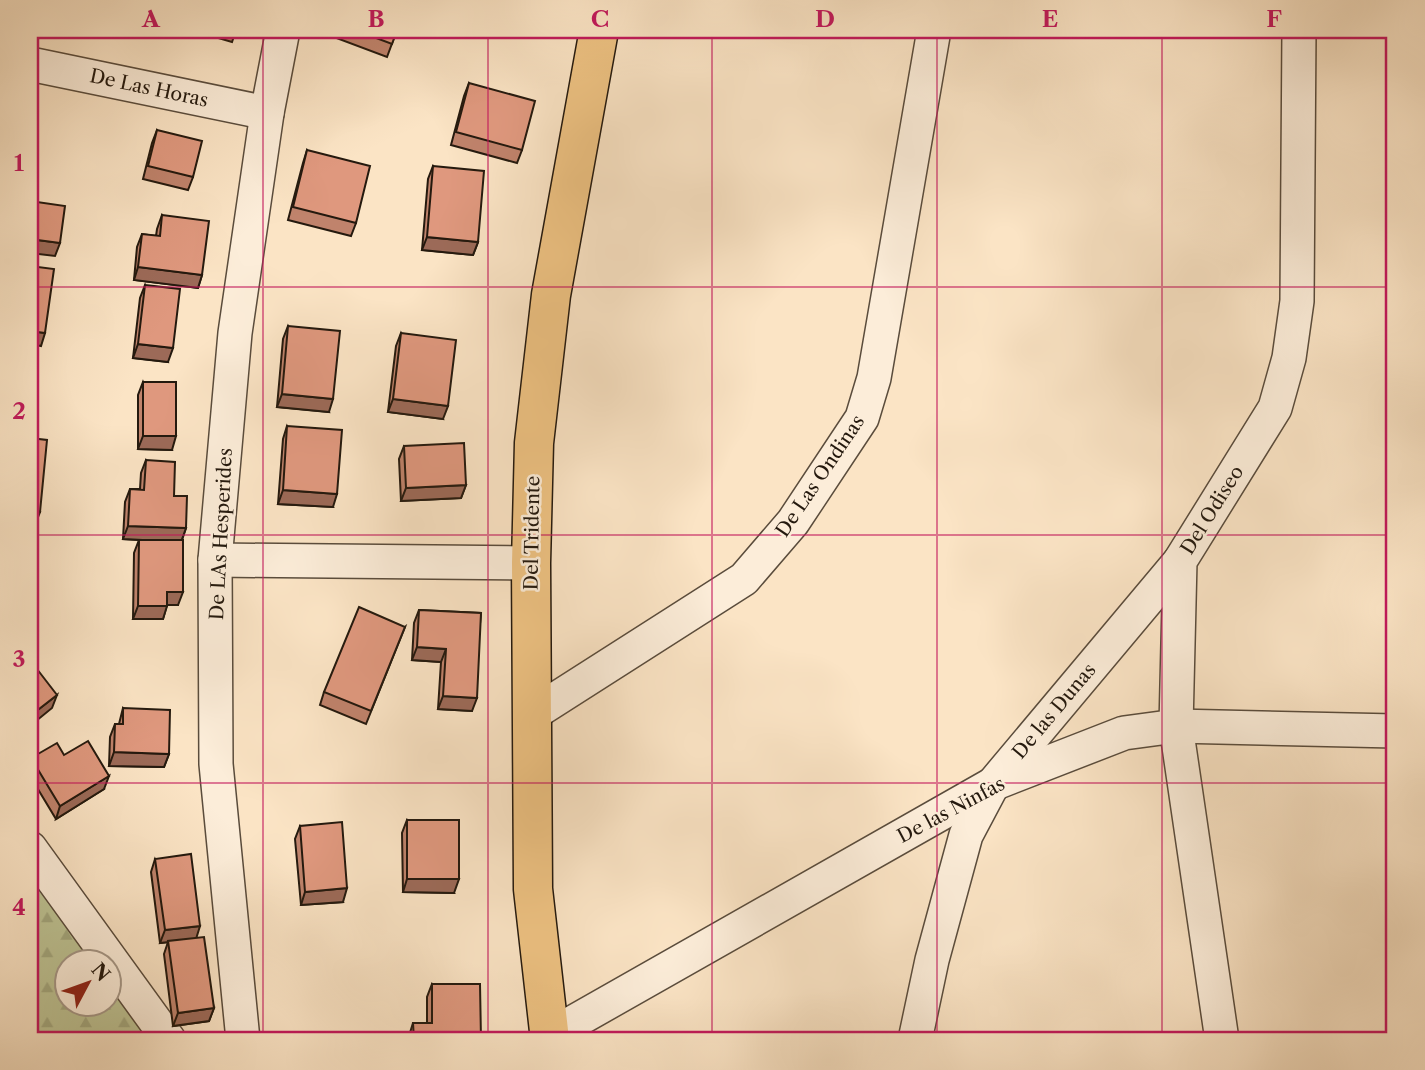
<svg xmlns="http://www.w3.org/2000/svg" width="1425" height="1070" font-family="'Libre Caslon Text',serif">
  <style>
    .forest { fill: url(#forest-firs); stroke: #716e52; stroke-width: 2; fill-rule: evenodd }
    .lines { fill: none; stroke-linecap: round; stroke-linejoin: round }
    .minor-casing { stroke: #5a4c3c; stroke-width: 36 }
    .major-casing { stroke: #24190e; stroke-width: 41 }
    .minor { stroke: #fcedd9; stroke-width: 33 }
    .major { stroke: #eec282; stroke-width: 38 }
    .wall { fill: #c0836c; stroke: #24190e; stroke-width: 2 }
    .shaded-wall { fill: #9c6a58; stroke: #24190e; stroke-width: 2 }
    .building { fill: #df987e; stroke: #24190e; stroke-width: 2 }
    .grid { fill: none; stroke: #c2185b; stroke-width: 2; stroke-opacity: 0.55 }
    .labels { text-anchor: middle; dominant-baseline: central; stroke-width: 5; stroke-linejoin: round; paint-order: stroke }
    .street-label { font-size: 19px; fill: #24190e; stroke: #fcedd9 }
    .neatline { fill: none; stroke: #c2185b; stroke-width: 2.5 }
    .grid-label { font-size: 23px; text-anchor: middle; font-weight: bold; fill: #c2185b }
  </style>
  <defs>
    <pattern id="forest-firs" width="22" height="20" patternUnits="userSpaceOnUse" patternTransform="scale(1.75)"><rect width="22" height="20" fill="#bec495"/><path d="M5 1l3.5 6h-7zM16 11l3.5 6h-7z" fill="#a3a87f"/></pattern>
  </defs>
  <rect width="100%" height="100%" fill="#fbe4c5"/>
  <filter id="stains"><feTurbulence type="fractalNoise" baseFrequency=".00286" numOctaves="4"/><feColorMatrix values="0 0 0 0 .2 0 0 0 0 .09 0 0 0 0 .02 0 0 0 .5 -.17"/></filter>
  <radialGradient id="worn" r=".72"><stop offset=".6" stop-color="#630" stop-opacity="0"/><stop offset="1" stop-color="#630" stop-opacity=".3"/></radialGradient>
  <!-- forest -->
  <path class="forest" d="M30 840 171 1040H30ZM66 962H108V1004H66Z"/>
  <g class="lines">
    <!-- minor casing -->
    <g class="minor-casing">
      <g id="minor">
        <polyline points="30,64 267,113"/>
        <polyline points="215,560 531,563"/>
        <polyline points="531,715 744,579 793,522 862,418 874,378 934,30"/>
        <polyline points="30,848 169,1040"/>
        <polyline points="549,1036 993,784 1124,733 1176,726 1395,731"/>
        <polyline points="243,1040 216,764 215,560 235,333 267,113 283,30"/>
        <polyline points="915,1040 932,960 966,835 993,784 1180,561"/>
        <polyline points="1222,1040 1176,726 1180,561 1275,408 1289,358 1297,301 1299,30"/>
      </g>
    </g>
    <!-- major casing -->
    <g class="major-casing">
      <polyline id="major" points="550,1040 533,889 531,563 534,443 551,295 599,30"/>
    </g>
    <!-- minor -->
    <use href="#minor" class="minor"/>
    <!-- major -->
    <use href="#major" class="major"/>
  </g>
  <!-- wall -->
  <g class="wall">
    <polygon points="191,30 236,30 232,42"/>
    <polygon points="334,30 397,30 387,57 331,36"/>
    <polygon points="469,83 522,150 517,163 451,145 464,96"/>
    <polygon points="157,130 193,177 188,190 143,179 152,143"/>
    <polygon points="307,150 356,223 351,236 288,220 303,163"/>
    <polygon points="433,166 478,242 473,255 422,250 428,179"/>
    <polygon points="162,215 202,275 198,288 134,280 137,247 142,234 156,236 157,229"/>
    <polygon points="145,285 168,362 133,358 140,298"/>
    <polygon points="288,326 329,412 277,407 283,339"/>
    <polygon points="401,333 443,419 388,412 396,346"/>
    <polygon points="143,382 172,450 138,449 138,395"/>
    <polygon points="287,426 333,507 278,504 283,439"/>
    <polygon points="404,446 466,485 461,498 401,501 399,459"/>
    <polygon points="146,460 174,496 186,528 182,540 178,605 167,605 163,619 133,619 134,553 139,540 140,540 123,539 125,502 130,489 140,489 141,473"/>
    <polygon points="419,610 481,613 472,711 438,709 441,662 412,660 414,623"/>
    <polygon points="405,627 366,724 320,705 324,692"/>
    <polygon points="123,708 169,754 164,767 109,766 110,737 115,724 119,724"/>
    <polygon points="64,755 104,789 56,819 30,776 30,762 31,758"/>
    <polygon points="407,820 454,893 403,892 402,833"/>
    <polygon points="300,826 343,902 301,905 295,839"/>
    <polygon points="155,859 196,937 214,1008 209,1021 173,1026 164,954 168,942 160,943 151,872"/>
    <polygon points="432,984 481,1040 409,1040 409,1036 413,1023 427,1023 427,997"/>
  </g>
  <!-- shaded-wall -->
  <g class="shaded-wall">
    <polygon points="427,237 478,242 473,255 422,250"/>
    <polygon points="30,239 60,243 55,256 30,253"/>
    <polygon points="138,267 202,275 198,288 134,280"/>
    <polygon points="30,331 45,333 41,346 30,344"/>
    <polygon points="138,344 173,348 168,362 133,358"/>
    <polygon points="282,394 333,399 329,412 277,407"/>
    <polygon points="393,399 448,406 443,419 388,412"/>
    <polygon points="143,436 176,436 172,450 138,449"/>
    <polygon points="466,485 461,498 401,501 406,488"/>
    <polygon points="283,490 337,494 333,507 278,504"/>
    <polygon points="30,511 40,512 35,525 30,525"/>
    <polygon points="128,526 186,528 181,542 123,539"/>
    <polygon points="167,592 183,592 178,605 163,605"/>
    <polygon points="30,593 34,593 30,603"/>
    <polygon points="138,606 167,606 163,619 133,619"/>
    <polygon points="417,647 446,649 441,662 412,660"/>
    <polygon points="57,695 52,708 30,726 30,716"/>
    <polygon points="443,696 477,698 472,711 438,709"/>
    <polygon points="114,752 169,754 164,767 109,766"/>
    <polygon points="109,776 104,789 56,819 60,806"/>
    <polygon points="407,879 459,879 454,893 403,892"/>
    <polygon points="347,888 343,902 301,905 305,892"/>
    <polygon points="200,926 196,939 160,943 165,930"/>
    <polygon points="214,1008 209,1021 173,1026 178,1013"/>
  </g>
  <!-- building -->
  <g class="building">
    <polygon points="355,30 397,30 392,44"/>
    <polygon points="469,83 535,101 522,150 456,132"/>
    <polygon points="157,130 202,141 193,177 148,166"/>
    <polygon points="307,150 370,166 356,223 293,207"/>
    <polygon points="433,166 484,171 478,242 427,237"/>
    <polygon points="30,201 65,206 60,243 30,239"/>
    <polygon points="162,215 209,221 202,275 138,267 142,234 160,236"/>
    <polygon points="30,266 54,269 45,333 30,331"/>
    <polygon points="145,285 180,289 173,348 138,344"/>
    <polygon points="288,326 340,331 333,399 282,394"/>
    <polygon points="401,333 456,340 448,406 393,399"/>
    <rect x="143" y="382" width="33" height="54"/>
    <polygon points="287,426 342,430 337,494 283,490"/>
    <polygon points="30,438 47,440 40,512 30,511"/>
    <polygon points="464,443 466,485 406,488 404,446"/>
    <polygon points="146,460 175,462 174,496 187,496 186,528 128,526 130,489 144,490"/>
    <polygon points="30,522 36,522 34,593 30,593"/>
    <polygon points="139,540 183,540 183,592 167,592 167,606 138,606"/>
    <polygon points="359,607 405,627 371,711 324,692"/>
    <polygon points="419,610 481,613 477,698 443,696 446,649 417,647"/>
    <polygon points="30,660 57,695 30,716"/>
    <polygon points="123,708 170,710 169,754 114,752 115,724 123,724"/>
    <polygon points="88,741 109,776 60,806 31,758 57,743 64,755"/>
    <rect x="407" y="820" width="52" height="59"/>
    <polygon points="342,822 347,888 305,892 300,826"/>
    <polygon points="191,854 200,926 165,930 155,859"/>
    <polygon points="204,937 214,1008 178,1013 168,941"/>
    <polygon points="432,984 480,984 481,1040 414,1040 413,1023 432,1023"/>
  </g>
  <!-- grid -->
  <path class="grid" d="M263 30V1040M488 30V1040M712 30V1040M937 30V1040M1162 30V1040M30 287H1395M30 535H1395M30 783H1395"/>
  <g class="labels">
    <!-- street labels -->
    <g class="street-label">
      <text transform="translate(149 88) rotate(12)">De Las Horas</text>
      <text transform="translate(820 476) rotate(-56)">De Las Ondinas</text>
      <text transform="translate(1212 510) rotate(-58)">Del Odiseo</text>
      <text transform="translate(532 533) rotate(-89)">Del Tridente</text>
      <text transform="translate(221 534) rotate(-87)">De LAs Hesperides</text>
      <text transform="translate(1054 711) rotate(-50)">De las Dunas</text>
      <text transform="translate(951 810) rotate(-28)">De las Ninfas</text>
    </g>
  </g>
  <!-- margin -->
  <rect width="1425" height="1070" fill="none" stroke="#fbe4c5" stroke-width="77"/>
  <!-- north arrow -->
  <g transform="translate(88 983) rotate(49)"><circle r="33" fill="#fcedd9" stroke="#a69888" stroke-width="2"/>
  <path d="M0-5L12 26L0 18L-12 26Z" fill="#8f2418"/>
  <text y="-10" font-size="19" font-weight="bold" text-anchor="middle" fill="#24190e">N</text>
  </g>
  <rect x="38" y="38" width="1348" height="994" class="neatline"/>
  <g class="grid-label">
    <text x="151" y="27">A</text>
    <text x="376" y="27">B</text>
    <text x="600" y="27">C</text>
    <text x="825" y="27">D</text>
    <text x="1050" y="27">E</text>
    <text x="1274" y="27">F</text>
    <text x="19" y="171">1</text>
    <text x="19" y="419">2</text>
    <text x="19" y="667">3</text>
    <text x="19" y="915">4</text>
  </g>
  <rect width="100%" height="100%" filter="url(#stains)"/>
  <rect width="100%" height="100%" fill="url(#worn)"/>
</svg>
